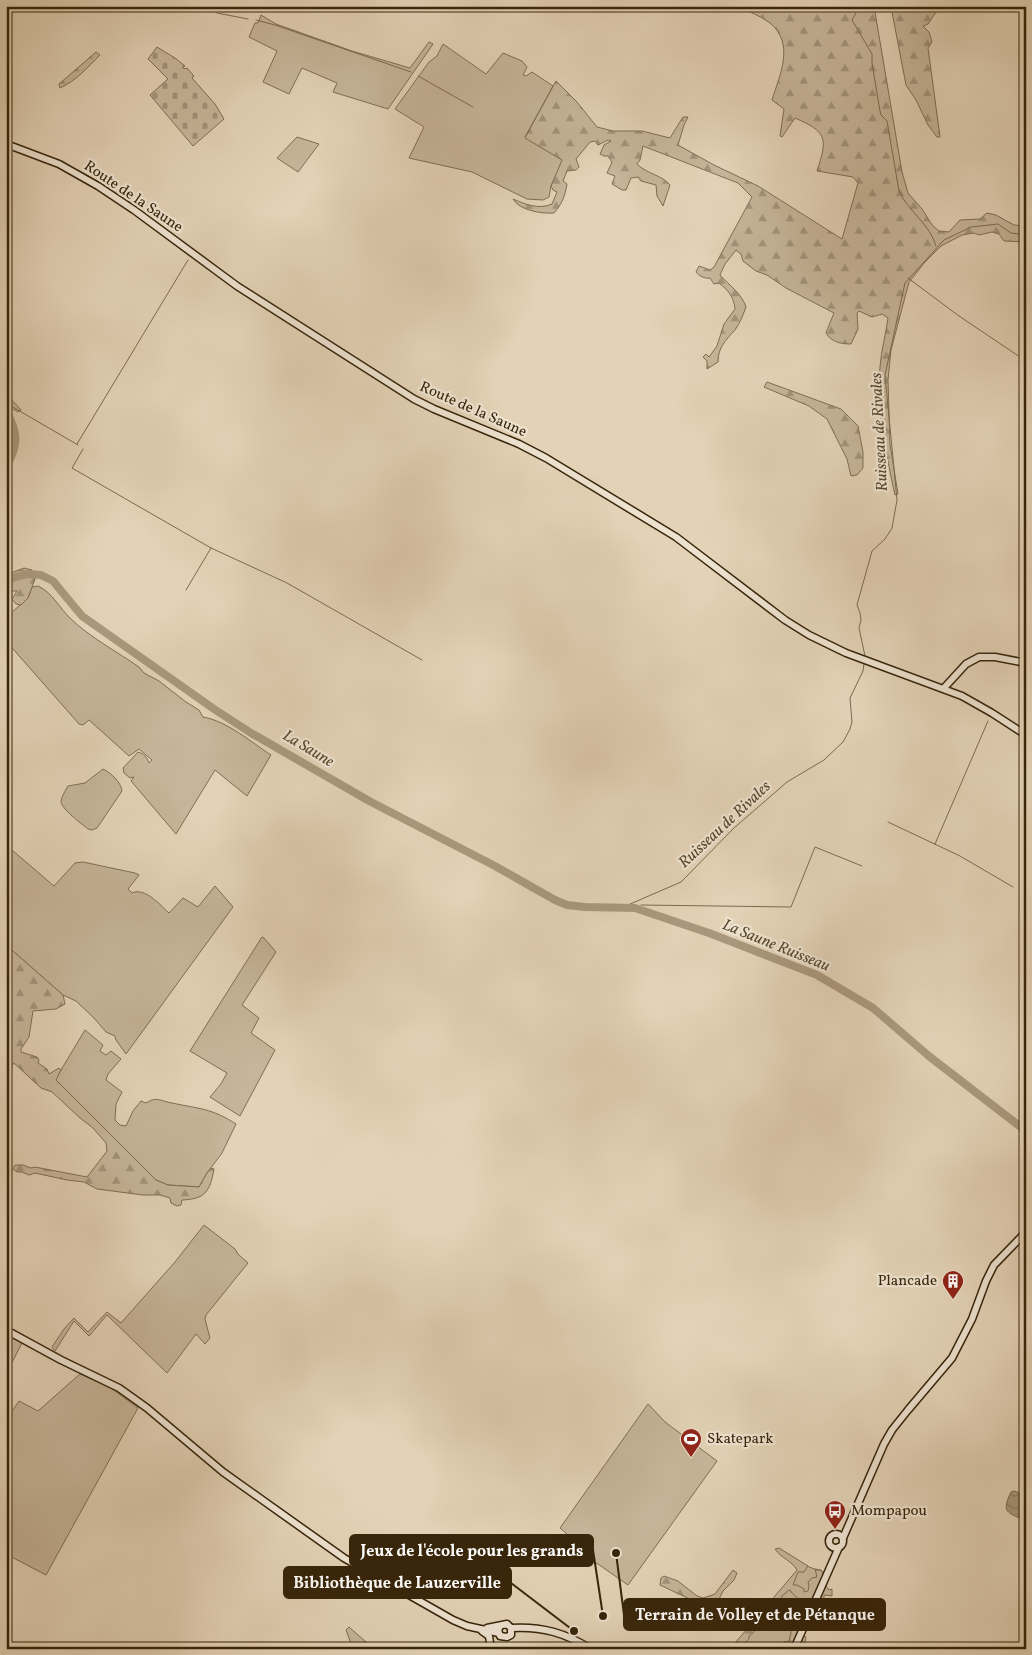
<svg xmlns="http://www.w3.org/2000/svg" width="1032" height="1655" font-family="Vollkorn,serif">
  <style>
    .green { fill: #c6b599; stroke: #7f6e52 }
    .forest { fill: url(#forest-firs); stroke: #7f6e52 }
    .cemetery { fill: url(#cemetery-stones); stroke: #7f6e52 }
    .water { fill: url(#water-waves); stroke: #7c6a4f }
    .lines { fill: none; stroke-linecap: round; stroke-linejoin: round }
    .stream { stroke: #7c6a4f; stroke-width: 1 }
    .river { stroke: #a9987c; stroke-width: 8 }
    .secondary-casing { stroke: #38260b; stroke-width: 9 }
    .secondary { stroke: #ede2d0; stroke-width: 6 }
    .labels { text-anchor: middle; dominant-baseline: central; stroke-width: 4.5; stroke-linejoin: round; paint-order: stroke }
    .street-label { font-size: 15px; fill: #38260b; stroke: #ede2d0 }
    .poi-label { font-size: 15px; fill: #38260b; stroke: #ede2d0; text-anchor: start }
    .water-label { font-size: 16px; font-style: italic; fill: #5a482d; stroke: #ede2d0 }
    .leader { fill: none; stroke: #38260b; stroke-width: 2 }
    .callout-dot { fill: #38260b; stroke: #ede2d0; stroke-width: 2 }
    .callout { fill: #38260b; stroke: #38260b; stroke-width: 2 }
    .callout-label { font-size: 16px; text-anchor: middle; font-weight: bold; fill: #fff }
  </style>
  <defs>
    <pattern id="forest-firs" width="22" height="20" patternUnits="userSpaceOnUse" patternTransform="scale(1.25)"><rect width="22" height="20" fill="#c6b599"/><path d="M5 1l3.5 6h-7zM16 11l3.5 6h-7z" fill="#a2937b"/></pattern>
    <pattern id="cemetery-stones" width="16" height="16" patternUnits="userSpaceOnUse" patternTransform="scale(1.25)"><rect width="16" height="16" fill="#c6b599"/><path d="M2 7V4a2 2 0 0 1 4 0v3zM10 15v-3a2 2 0 0 1 4 0v3z" fill="#a2937b"/></pattern>
    <pattern id="water-waves" width="16" height="10" patternUnits="userSpaceOnUse" patternTransform="scale(1.25)"><rect width="16" height="10" fill="#a9987c"/><path d="M0 5q4-4 8 0t8 0" fill="none" stroke="#8b7c64"/></pattern>
  </defs>
  <rect width="100%" height="100%" fill="#e3d2b6"/>
  <filter id="stains"><feTurbulence type="fractalNoise" baseFrequency=".004" numOctaves="4"/><feColorMatrix values="0 0 0 0 .2 0 0 0 0 .09 0 0 0 0 .02 0 0 0 .5 -.17"/></filter>
  <radialGradient id="worn" r=".72"><stop offset=".6" stop-color="#630" stop-opacity="0"/><stop offset="1" stop-color="#630" stop-opacity=".3"/></radialGradient>
  <!-- green -->
  <g class="green">
    <polygon points="261,15 276,24 352,51 410,68 429,42 433,44 388,109 333,92 337,83 302,68 289,94 263,82 277,51 249,37 255,23 258,23"/>
    <polygon points="443,44 486,74 503,53 522,61 527,67 523,75 526,76 532,72 553,86 525,137 563,160 551,186 549,197 543,200 527,199 472,172 409,158 424,127 395,109 429,62 437,56"/>
    <polygon points="297,137 319,144 298,172 277,158"/>
    <path d="M38 586C53 593 59 608 71 619 91 638 116 651 139 667L144 673 159 681 186 702 199 710 203 717C227 721 251 742 271 755L247 796 215 770 176 834 131 781 134 777 130 778 124 773 123 768 138 752C144 754 147 757 149 763L152 760 139 749 129 756 89 720 83 725 79 724 6 641V610L11 613 28 598 32 587Z"/>
    <path d="M103 769C111 773 121 782 122 791L97 828 92 830 88 829C82 824 61 809 61 801 62 796 65 791 68 786L85 783Z"/>
    <path d="M6 845 54 886 75 863 83 862 135 873 139 875 128 889 132 893C145 887 160 905 169 913L183 898 198 907 215 886 233 907 126 1054 116 1040 115 1036 106 1032 94 1018 76 1001 63 995 6 945Z"/>
    <polygon points="262,937 264,938 276,952 242,1005 259,1018 251,1033 275,1050 240,1116 210,1097 221,1084 227,1073 190,1051"/>
    <path d="M85 1030 103 1045 100 1051 106 1055 111 1051 121 1059 108 1074 106 1080 122 1092 116 1104 115 1120 120 1125 126 1126 133 1111 141 1101 146 1103C157 1096 160 1101 172 1103 200 1109 211 1108 236 1124L222 1153 207 1173 199 1187 168 1185 156 1180 55 1080Z"/>
    <polygon points="204,1225 235,1249 238,1254 248,1263 206,1315 205,1319 210,1338 205,1344 196,1334 167,1373 107,1315 89,1336 74,1321 55,1351 52,1347 64,1329 74,1318 88,1332 107,1312 121,1323 175,1262"/>
    <polygon points="6,1334 22,1343 6,1374"/>
    <polygon points="80,1374 110,1387 138,1408 46,1575 6,1554 6,1487 12,1480 6,1476 6,1420 19,1401 38,1411"/>
    <polygon points="648,1404 665,1422 717,1461 628,1585 598,1564 580,1557 582,1547 560,1528"/>
    <polygon points="804,1565 825,1573 790,1649 735,1649"/>
    <polygon points="349,1627 374,1649 353,1649 346,1630"/>
  </g>
  <!-- forest -->
  <g class="forest">
    <path d="M738 6H874L902 172 908 193 922 209 932 225 939 231 949 232 960 220 980 219 987 213 996 215 1014 225 1026 226V242L1004 241 999 234 992 232 979 235 974 233 962 235 941 246 925 262 909 282 891 350 888 380 890 444 898 494 895 495C886 454 877 410 880 367 881 351 886 334 888 318L882 314 872 317 859 311 857 313 858 329 851 344C841 344 831 342 826 333L834 313 786 288 767 275 756 271 743 261 741 254 736 250 725 264 720 275C730 286 742 294 746 307 743 315 740 323 735 330 726 340 718 347 718 362L707 369V361L703 357 706 354 709 357 717 346 724 324 735 309C734 297 728 290 719 283L714 284 710 278C705 279 699 276 696 272L699 266 710 270 714 267 752 197 738 183 643 146 640 160 637 164C647 174 662 175 670 185L663 206 657 196 656 185 641 181 638 177 631 178 626 190H622L612 184 615 176 607 173 612 162 608 156H604L600 154 604 145 611 141 608 140 598 145 595 141 590 142 576 159 579 167 576 170 567 171 563 181 567 184C565 196 562 204 554 213 541 214 519 210 513 199 525 204 538 210 552 204L557 192 553 190 551 186 562 160 525 138 556 81 577 102 597 127 613 131H642L670 138 683 117H688L684 125 678 145 714 165 758 186 842 239 858 183 853 177 817 171C828 138 827 132 795 118L782 137 780 136 784 109 772 100C780 74 795 44 770 23 761 16 749 12 738 6Z"/>
    <polygon points="889,6 940,6 928,24 923,26 929,32 932,42 928,48 940,137 937,137 928,125 916,100 906,85 892,12"/>
    <path d="M96 52 100 55C88 67 76 81 60 88L59 84Z"/>
    <polygon points="767,382 841,409 858,426 863,452 863,468 857,475 851,476 847,459 827,419 809,406 764,387"/>
    <path d="M11 399 21 410 18 412 13 409 9 408C20 434 21 445 6 470V404Z"/>
    <polygon points="24,568 32,570 35,579 28,598 21,605 16,604 12,599 17,591 13,591 6,595 6,575"/>
    <path d="M6 945 63 995 65 1004 56 1009 33 1011 29 1037 21 1049V1052L37 1057 39 1060 38 1063 47 1069 49 1074 59 1068 61 1070 56 1080 156 1180 168 1185 199 1187 207 1173 211 1168 214 1169C210 1192 205 1199 182 1200L181 1205 177 1206 171 1203 170 1198 160 1195H143L97 1189 84 1182 67 1180 35 1173 29 1175 22 1172H17L13 1169 15 1165H23L31 1168 35 1167 87 1177 107 1151 106 1143 93 1128 80 1118 52 1092 41 1088 14 1063 6 1075Z"/>
    <path d="M779 1548 808 1566 804 1572H798L793 1585H797L804 1589V1592L808 1591 809 1586 808 1582 812 1578 817 1577 815 1569 821 1570 825 1577 823 1580 827 1583 826 1586 829 1590 832 1589V1596L824 1595V1602L819 1601 817 1599 813 1609 816 1610 818 1620 814 1622 810 1619 796 1629 800 1634 793 1642 798 1643 801 1636H805L806 1638 803 1649H780L784 1642 789 1641 791 1633 786 1615 792 1610 797 1613 792 1606V1602L796 1603 801 1609 804 1608V1604L789 1590 782 1596 780 1604 771 1610 769 1617 766 1616C759 1622 756 1632 749 1636V1639L739 1649H730L797 1570C792 1561 781 1558 775 1549Z"/>
    <polygon points="733,1570 737,1573 734,1580 723,1591 717,1603 695,1616 689,1612 698,1606 698,1603 660,1585 661,1578 664,1576 678,1581 697,1596 703,1598 715,1594"/>
  </g>
  <!-- cemetery -->
  <polygon class="cemetery" points="157,47 175,58 185,66 183,67 185,69 187,68 194,76 192,78 215,104 224,119 193,146 150,95 168,79 148,59"/>
  <!-- water -->
  <path class="water" d="M1014 1491 1026 1495V1521C1007 1512 1001 1513 1011 1492Z"/>
  <g class="lines">
    <!-- stream -->
    <g class="stream">
      <polyline points="208,6 217,13 248,19"/>
      <path d="M860 6 852 20 872 54V63L880 111 881 115 887 121 899 191C908 211 930 224 936 246"/>
      <polyline points="256,20 275,25 411,72"/>
      <polyline points="6,21 12,6"/>
      <polyline points="418,76 473,107"/>
      <polyline points="908,278 959,316 1026,361"/>
      <polyline points="6,406 7,406"/>
      <polyline points="11,406 78,445"/>
      <polyline points="77,444 188,260"/>
      <polyline points="83,449 72,468 211,548 287,583 422,660"/>
      <polyline points="186,590 211,548"/>
      <polyline points="865,656 859,628 861,620 860,613 857,605 872,551 885,539 892,528 897,500 885,375 905,283 944,240 971,227 998,224 1011,233 1026,235"/>
      <polyline points="888,822 960,856 1013,887"/>
      <polyline points="935,844 988,721"/>
      <polyline points="641,905 791,907 815,847 862,866"/>
      <polyline points="621,908 681,882 734,828 787,782 824,760 843,742 850,729 852,722 850,698 863,671 864,664"/>
      <polyline points="635,908 637,907"/>
    </g>
    <!-- river -->
    <g class="river">
      <path d="M6 412C19 432 18 447 6 467"/>
      <polyline points="6,580 27,574 41,575 53,581 82,616 214,709 251,733 371,802 495,866 555,900 567,905 585,907 635,908 709,933 817,975 873,1008 930,1057 1026,1131"/>
    </g>
    <!-- secondary casing -->
    <g class="secondary-casing">
      <g id="secondary">
        <polyline points="6,144 59,164 98,186 134,210 237,286 414,399 434,409 519,444 546,458 676,537 785,620 809,635 846,653 962,696 992,713 1026,735"/>
        <polyline points="944,688 966,664 979,657 995,657 1026,663"/>
        <polyline points="6,1330 61,1360 119,1388 147,1408 223,1472 344,1558 453,1620 467,1626 499,1633"/>
        <circle cx="836" cy="1541" r="7"/>
        <polyline points="843,1538 884,1444 892,1430 908,1410 952,1358 972,1319 986,1281 994,1265 1026,1232"/>
        <polyline points="487,1628 507,1624 511,1628 511,1635 507,1637 500,1636 498,1631 500,1626"/>
        <path d="M511 1628C542 1626 565 1633 591 1649"/>
        <polyline points="482,1631 489,1636 490,1643"/>
        <polyline points="794,1649 839,1547"/>
      </g>
    </g>
    <!-- secondary -->
    <use href="#secondary" class="secondary"/>
  </g>
  <!-- icons -->
  <defs>
    <g id="building-pin" transform="scale(1.125)"><path d="M0 17L-7.5 6A9.5 9.5 0 1 1 7.5 6Z" fill="#8f2418" stroke="#ede2d0"/><path d="M-4-6H4V6H1V3H-1V6H-4ZM-2.5-4.3h1.7v1.8h-1.7ZM.8-4.3h1.7v1.8H.8ZM-2.5-1h1.7V.8h-1.7ZM.8-1h1.7V.8H.8Z" fill="#fff"/></g>
    <g id="stadium-pin" transform="scale(1.125)"><path d="M0 17L-7.5 6A9.5 9.5 0 1 1 7.5 6Z" fill="#8f2418" stroke="#ede2d0"/><path d="M0-5a6.5 5 0 1 0 0 10a6.5 5 0 1 0 0-10ZM-3.5-1.8h7v3.6h-7Z" fill="#fff"/></g>
    <g id="bus-pin" transform="scale(1.125)"><path d="M0 17L-7.5 6A9.5 9.5 0 1 1 7.5 6Z" fill="#8f2418" stroke="#ede2d0"/><path d="M-5-6H5V4H4V6H2V4H-2V6H-4V4H-5ZM-3.5-4V0h7V-4ZM-3.5 1.2v1.5H-2V1.2ZM2 1.2v1.5H3.5V1.2Z" fill="#fff"/></g>
  </defs>
  <g fill-rule="evenodd">
    <use href="#building-pin" x="953" y="1281"/>
    <use href="#stadium-pin" x="691" y="1439"/>
    <use href="#bus-pin" x="835" y="1511"/>
  </g>
  <g class="labels">
    <!-- street labels -->
    <g class="street-label">
      <text transform="translate(133 197) rotate(34)">Route de la Saune</text>
      <text transform="translate(473 410) rotate(24)">Route de la Saune</text>
    </g>
    <!-- poi labels -->
    <g class="poi-label">
      <text x="937" y="1281" text-anchor="end">Plancade</text>
      <text x="707" y="1439">Skatepark</text>
      <text x="851" y="1511">Mompapou</text>
    </g>
    <!-- water labels -->
    <g class="water-label">
      <text transform="translate(880 432) rotate(-93)">Ruisseau de Rivales</text>
      <text transform="translate(308 749) rotate(31)">La Saune</text>
      <text transform="translate(725 825) rotate(-43)">Ruisseau de Rivales</text>
      <text transform="translate(776 946) rotate(22)">La Saune Ruisseau</text>
    </g>
  </g>
  <!-- callouts -->
  <path class="leader" d="M603 1616L593 1550M574 1631L511 1583M616 1553L624 1615"/>
  <g class="callout-dot">
    <circle cx="603" cy="1616" r="5"/>
    <circle cx="574" cy="1631" r="5"/>
    <circle cx="616" cy="1553" r="5"/>
  </g>
  <g class="callout">
    <rect x="350" y="1535" width="243" height="31" rx="5"/>
    <rect x="284" y="1567" width="227" height="31" rx="5"/>
    <rect x="624" y="1599" width="261" height="31" rx="5"/>
  </g>
  <g class="callout-label">
    <text x="472" y="1556">Jeux de l'école pour les grands</text>
    <text x="397" y="1588">Bibliothèque de Lauzerville</text>
    <text x="755" y="1620">Terrain de Volley et de Pétanque</text>
  </g>
  <!-- margin -->
  <rect width="1032" height="1655" fill="none" stroke="#e3d2b6" stroke-width="25"/>
  <rect x="8" y="8" width="1017" height="1640" fill="none" stroke="#38260b" stroke-width="2.5"/>
  <rect x="12" y="12" width="1007" height="1630" fill="none" stroke="#38260b"/>
  <rect width="100%" height="100%" filter="url(#stains)"/>
  <rect width="100%" height="100%" fill="url(#worn)"/>
</svg>
